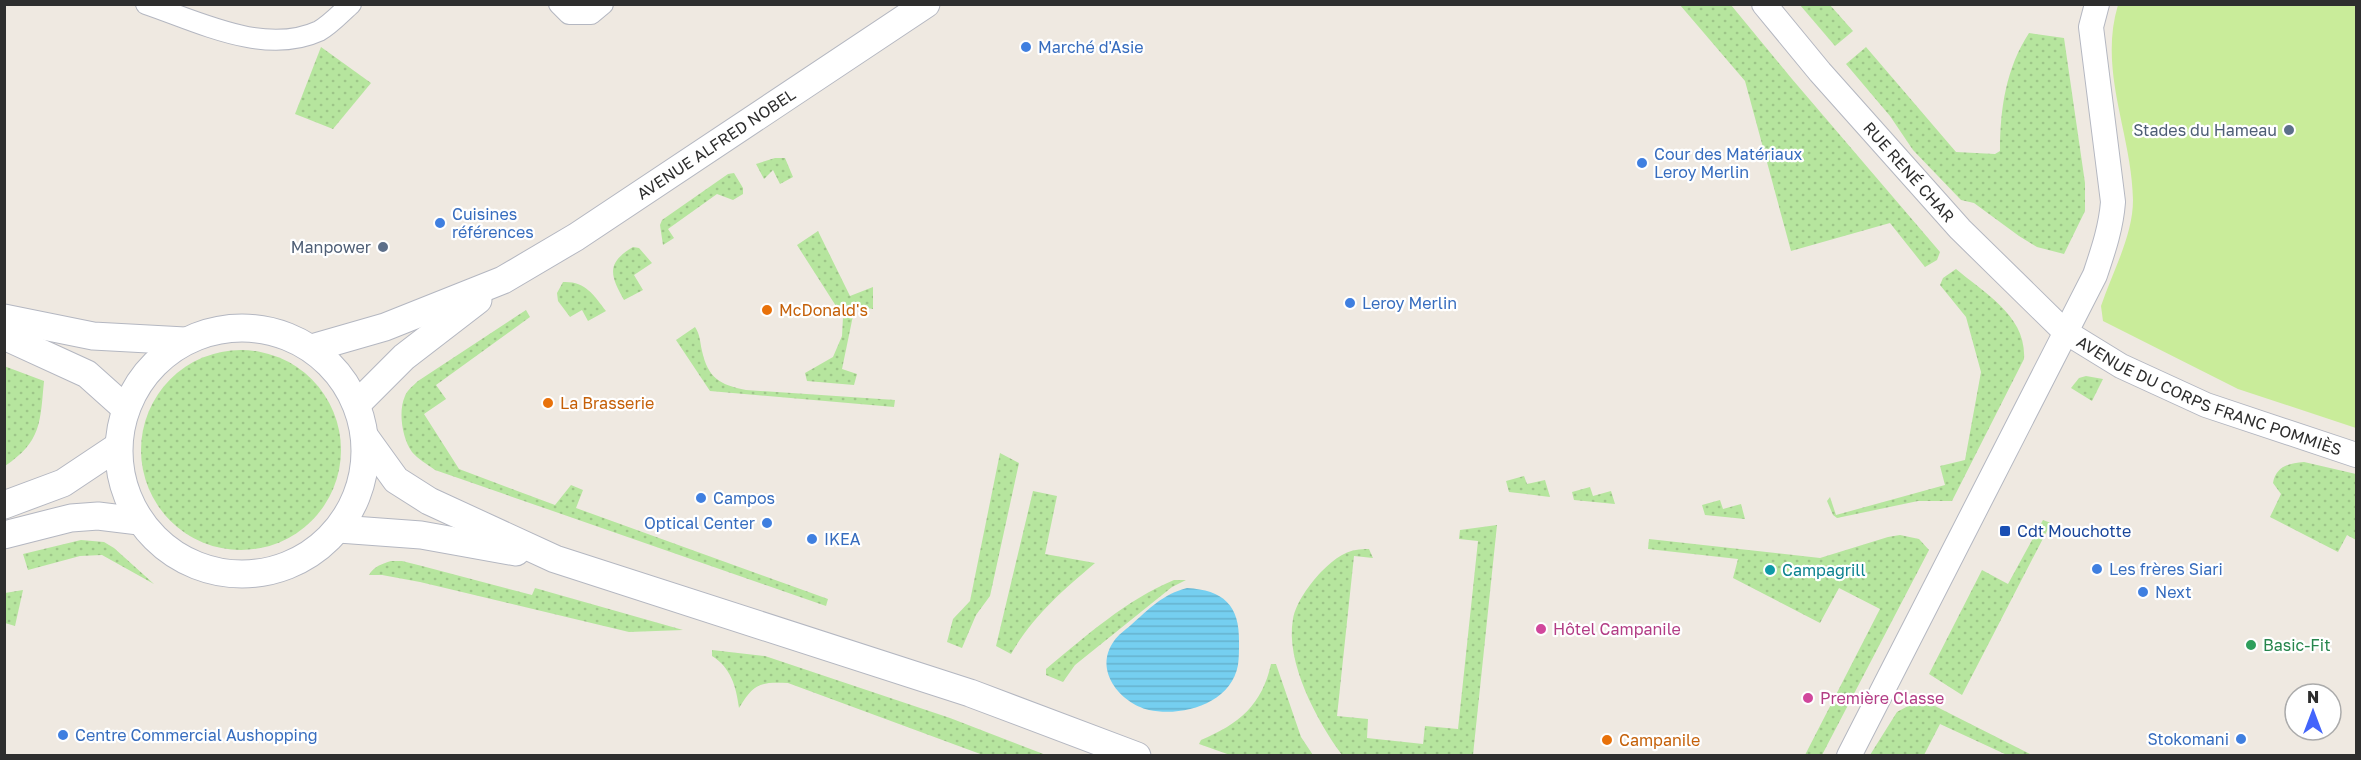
<svg xmlns="http://www.w3.org/2000/svg" width="2361" height="760" font-family="'Golos Text',sans-serif">
  <style>
    .green { fill: url(#green-dots) }
    .pitch { fill: #c9ec9a }
    .water { fill: url(#water-rules) }
    .lines { fill: none; stroke-linecap: round; stroke-linejoin: round }
    .minor-casing { stroke: #b4b7c1; stroke-width: 22 }
    .tertiary-casing { stroke: #b4b7c1; stroke-width: 26 }
    .secondary-casing { stroke: #b4b7c1; stroke-width: 29 }
    .minor { stroke: #fff; stroke-width: 20 }
    .tertiary { stroke: #fff; stroke-width: 24 }
    .secondary { stroke: #fff; stroke-width: 27 }
    .shop-dot { fill: #3f7fe0; stroke: #fff; stroke-width: 2 }
    .service-dot { fill: #5c6f8a; stroke: #fff; stroke-width: 2 }
    .food-dot { fill: #e8710a; stroke: #fff; stroke-width: 2 }
    .transit-dot { fill: #1a4fb4; stroke: #fff; stroke-width: 2 }
    .culture-dot { fill: #0f9aa8; stroke: #fff; stroke-width: 2 }
    .hotel-dot { fill: #d1479c; stroke: #fff; stroke-width: 2 }
    .leisure-dot { fill: #2e9e5b; stroke: #fff; stroke-width: 2 }
    .labels { text-anchor: middle; dominant-baseline: central; stroke-width: 4.5; stroke-linejoin: round; paint-order: stroke }
    .shop-label { font-size: 16px; fill: #366cbe; stroke: #fff; text-anchor: start }
    .service-label { font-size: 16px; fill: #4e5e75; stroke: #fff; text-anchor: end }
    .street-label { font-size: 16px; fill: #2e2e2e; stroke: #fff }
    .food-label { font-size: 16px; fill: #c56008; stroke: #fff; text-anchor: start }
    .transit-label { font-size: 16px; fill: #164399; stroke: #fff; text-anchor: start }
    .culture-label { font-size: 16px; fill: #0d838f; stroke: #fff; text-anchor: start }
    .hotel-label { font-size: 16px; fill: #b23c85; stroke: #fff; text-anchor: start }
    .leisure-label { font-size: 16px; fill: #27864d; stroke: #fff; text-anchor: start }
  </style>
  <defs>
    <pattern id="green-dots" width="8" height="8" patternUnits="userSpaceOnUse" patternTransform="scale(1.5)"><rect width="8" height="8" fill="#b6e59e"/><path d="M2 2h.1M6 6h.1" fill="none" stroke="#9dc588" stroke-width="1.8" stroke-linecap="round"/></pattern>
    <pattern id="water-rules" width="6" height="5" patternUnits="userSpaceOnUse" patternTransform="scale(1.5)"><rect width="6" height="5" fill="#75cff0"/><path d="M0 2.5h6" fill="none" stroke="#66b2ce"/></pattern>
  </defs>
  <rect width="100%" height="100%" fill="#efe9e1"/>
  <!-- green -->
  <g class="green">
    <polygon points="1680,5 1731,5 1792,79 1940,252 1937,260 1925,267 1890,223 1791,251 1745,81"/>
    <polygon points="1800,5 1830,5 1853,31 1835,46"/>
    <path d="M2029 33 2064 38 2085 183V211L2064 254 2037 247 2019 236 1974 203 1961 200 1913 150 1890 116 1846 64 1866 47 1956 152 1995 154 2000 151C2000 109 2006 68 2029 33Z"/>
    <polygon points="321,47 371,83 333,129 295,114"/>
    <polygon points="775,158 785,158 793,177 780,184 773,170 764,179 756,164"/>
    <polygon points="734,173 743,188 743,194 733,200 717,194 668,229 674,238 663,245 660,225 662,220 728,174"/>
    <polygon points="818,231 850,296 873,287 873,309 855,306 842,369 857,374 854,385 807,381 805,373 833,357 842,336 843,317 797,245"/>
    <path d="M633 247 639 248 652 263 634 275 643 290 624 300C610 275 606 263 633 247Z"/>
    <path d="M1956 269C1984 293 2027 316 2024 359L1952 501H1918L1837 518 1833 515 1827 501 1830 497 1836 515 1945 485 1940 466 1965 460 1981 372 1966 317 1940 285 1943 278Z"/>
    <path d="M563 282C585 281 594 295 606 311L588 321 582 310 570 317 558 301 557 293Z"/>
    <path d="M526 310 530 317 436 385 446 399 424 414 459 469 555 505 571 485 583 490 576 508 828 599 826 606 435 470C427 464 418 459 412 452 402 438 398 411 405 396 407 390 414 385 418 381Z"/>
    <path d="M695 327C700 334 700 342 702 351 708 378 720 385 746 390L895 400 894 407 710 391 676 340Z"/>
    <circle cx="241" cy="450" r="100"/>
    <path d="M4 366 44 381C40 422 42 441 5 466Z"/>
    <polygon points="2086,376 2103,379 2092,401 2071,388 2079,378"/>
    <polygon points="1000,453 1019,463 990,596 976,615 962,648 947,642 953,619 970,601"/>
    <path d="M2304 462 2356 474V540L2347 535 2338 552 2270 517 2281 494 2273 483C2276 467 2288 463 2304 462Z"/>
    <polygon points="1524,476 1527,484 1545,480 1550,497 1509,492 1506,481"/>
    <polygon points="1590,487 1593,496 1611,491 1615,504 1574,500 1572,492"/>
    <path d="M1033 491 1057 496 1045 554 1095 563C1061 592 1034 615 1011 654L996 646Z"/>
    <polygon points="1720,500 1723,509 1741,504 1745,519 1705,515 1702,505"/>
    <polygon points="2043,520 2051,523 1962,695 1929,674 1982,570 2008,584"/>
    <path d="M1497 525 1473 755H1342C1317 721 1285 662 1293 619 1296 602 1310 584 1321 572 1336 557 1348 548 1369 549L1373 558 1354 556 1337 716 1368 719 1367 738 1423 744 1425 726 1458 729 1478 541 1459 539 1460 530Z"/>
    <polygon points="1900,535 1919,539 1929,550 1822,755 1805,755 1880,609 1839,588 1820,623 1733,578 1738,559 1648,549 1649,539 1820,558 1888,537"/>
    <polygon points="81,540 104,542 114,548 154,584 102,555 80,556 28,570 23,554"/>
    <path d="M391 561H402L422 566 532 595 535 588 683 630 629 632 420 582 382 575H369C374 566 382 564 391 561Z"/>
    <path d="M1174 580H1186L1172 587 1075 665 1063 682 1046 675V669C1086 636 1126 600 1174 580Z"/>
    <polygon points="23,590 15,626 5,623 5,593"/>
    <path d="M712 650 765 656 950 718 1046 755H983L788 683C760 682 754 683 739 708 736 686 731 668 712 656Z"/>
    <path d="M1271 664H1276L1301 737 1313 755H1230L1199 744 1201 740C1239 724 1262 705 1271 664Z"/>
    <polygon points="1921,705 1935,706 2032,755 2007,755 1940,724 1924,755 1870,755 1897,712 1908,706"/>
  </g>
  <!-- pitch -->
  <path class="pitch" d="M2118 5H2356V428L2238 389 2103 321 2101 306C2112 273 2133 236 2133 200 2132 134 2098 71 2118 5Z"/>
  <!-- water -->
  <path class="water" d="M1187 588C1223 590 1240 605 1239 642 1239 650 1239 658 1238 665 1231 704 1182 717 1149 710 1120 703 1093 670 1114 641 1118 635 1125 630 1131 625 1149 609 1163 594 1187 588Z"/>
  <g class="lines">
    <!-- minor casing -->
    <g class="minor-casing">
      <g id="minor">
        <path d="M146 4C199 22 265 56 319 31 330 25 341 13 351 4"/>
        <polyline points="559,4 569,14 591,14 603,4"/>
      </g>
    </g>
    <!-- tertiary casing -->
    <g class="tertiary-casing">
      <g id="tertiary">
        <path id="s1" d="M1764 4 1820 72 1960 229 2064 331 2121 366 2206 405 2356 455"/>
        <path d="M1849 756 2095 275C2103 251 2111 228 2113 202L2091 27 2097 4"/>
      </g>
    </g>
    <!-- secondary casing -->
    <g class="secondary-casing">
      <g id="secondary">
        <polyline points="4,318 93,336 185,341"/>
        <circle cx="242" cy="451" r="123"/>
        <polyline points="4,336 87,374 125,408"/>
        <path id="s2" d="M312 348 385 327 503 280 576 237 926 4"/>
        <polyline points="357,404 404,357 478,300"/>
        <polyline points="365,437 396,480 429,501 555,559 970,693 1137,756"/>
        <polyline points="4,505 63,483 117,447"/>
        <polyline points="339,529 421,535 516,552"/>
        <polyline points="4,535 71,518 98,516 139,521"/>
      </g>
    </g>
    <!-- minor -->
    <use href="#minor" class="minor"/>
    <!-- tertiary -->
    <use href="#tertiary" class="tertiary"/>
    <!-- secondary -->
    <use href="#secondary" class="secondary"/>
  </g>
  <!-- markers -->
  <g class="shop-dot">
    <circle cx="1026" cy="47" r="6"/>
    <circle cx="1642" cy="163" r="6"/>
    <circle cx="440" cy="223" r="6"/>
    <circle cx="1350" cy="303" r="6"/>
    <circle cx="701" cy="498" r="6"/>
    <circle cx="767" cy="523" r="6"/>
    <circle cx="812" cy="539" r="6"/>
    <circle cx="2097" cy="569" r="6"/>
    <circle cx="2143" cy="592" r="6"/>
    <circle cx="63" cy="735" r="6"/>
    <circle cx="2241" cy="739" r="6"/>
  </g>
  <g class="service-dot">
    <circle cx="2289" cy="130" r="6"/>
    <circle cx="383" cy="247" r="6"/>
  </g>
  <g class="food-dot">
    <circle cx="767" cy="310" r="6"/>
    <circle cx="548" cy="403" r="6"/>
    <circle cx="1607" cy="740" r="6"/>
  </g>
  <rect class="transit-dot" x="1999" y="525" width="12" height="12" rx="3"/>
  <circle class="culture-dot" cx="1770" cy="570" r="6"/>
  <g class="hotel-dot">
    <circle cx="1541" cy="629" r="6"/>
    <circle cx="1808" cy="698" r="6"/>
  </g>
  <circle class="leisure-dot" cx="2251" cy="645" r="6"/>
  <g class="labels">
    <!-- shop labels -->
    <g class="shop-label">
      <text x="1038" y="47">Marché d'Asie</text>
      <text x="1654" y="154">Cour des Matériaux<tspan x="1654" dy="18">Leroy Merlin</tspan></text>
      <text x="452" y="214">Cuisines<tspan x="452" dy="18">références</tspan></text>
      <text x="1362" y="303">Leroy Merlin</text>
      <text x="713" y="498">Campos</text>
      <text x="755" y="523" text-anchor="end">Optical Center</text>
      <text x="824" y="539">IKEA</text>
      <text x="2109" y="569">Les frères Siari</text>
      <text x="2155" y="592">Next</text>
      <text x="75" y="735">Centre Commercial Aushopping</text>
      <text x="2229" y="739" text-anchor="end">Stokomani</text>
    </g>
    <!-- service labels -->
    <g class="service-label">
      <text x="2277" y="130">Stades du Hameau</text>
      <text x="371" y="247">Manpower</text>
    </g>
    <!-- street labels -->
    <g class="street-label">
      <text stroke="none"><textPath href="#s2" startOffset="456">AVENUE ALFRED NOBEL</textPath></text>
      <text stroke="none"><textPath href="#s1" startOffset="222">RUE RENÉ CHAR</textPath></text>
      <text stroke="none"><textPath href="#s1" startOffset="604">AVENUE DU CORPS FRANC POMMIÈS</textPath></text>
    </g>
    <!-- food labels -->
    <g class="food-label">
      <text x="779" y="310">McDonald's</text>
      <text x="560" y="403">La Brasserie</text>
      <text x="1619" y="740">Campanile</text>
    </g>
    <!-- transit labels -->
    <g class="transit-label">
      <text x="2017" y="531">Cdt Mouchotte</text>
    </g>
    <!-- culture labels -->
    <g class="culture-label">
      <text x="1782" y="570">Campagrill</text>
    </g>
    <!-- hotel labels -->
    <g class="hotel-label">
      <text x="1553" y="629">Hôtel Campanile</text>
      <text x="1820" y="698">Première Classe</text>
    </g>
    <!-- leisure labels -->
    <g class="leisure-label">
      <text x="2263" y="645">Basic-Fit</text>
    </g>
  </g>
  <!-- border -->
  <rect width="2361" height="760" fill="none" stroke="#2e2e2e" stroke-width="12"/>
  <!-- north arrow -->
  <g transform="translate(2313 712)"><circle r="28" fill="#ffffff" stroke="#ababab" stroke-width="1.5"/>
  <path d="M0-4.5L10 22L0 15L-10 22Z" fill="#4264fb"/>
  <text y="-9" font-size="16" font-weight="bold" text-anchor="middle" fill="#2e2e2e">N</text>
  </g>
</svg>
